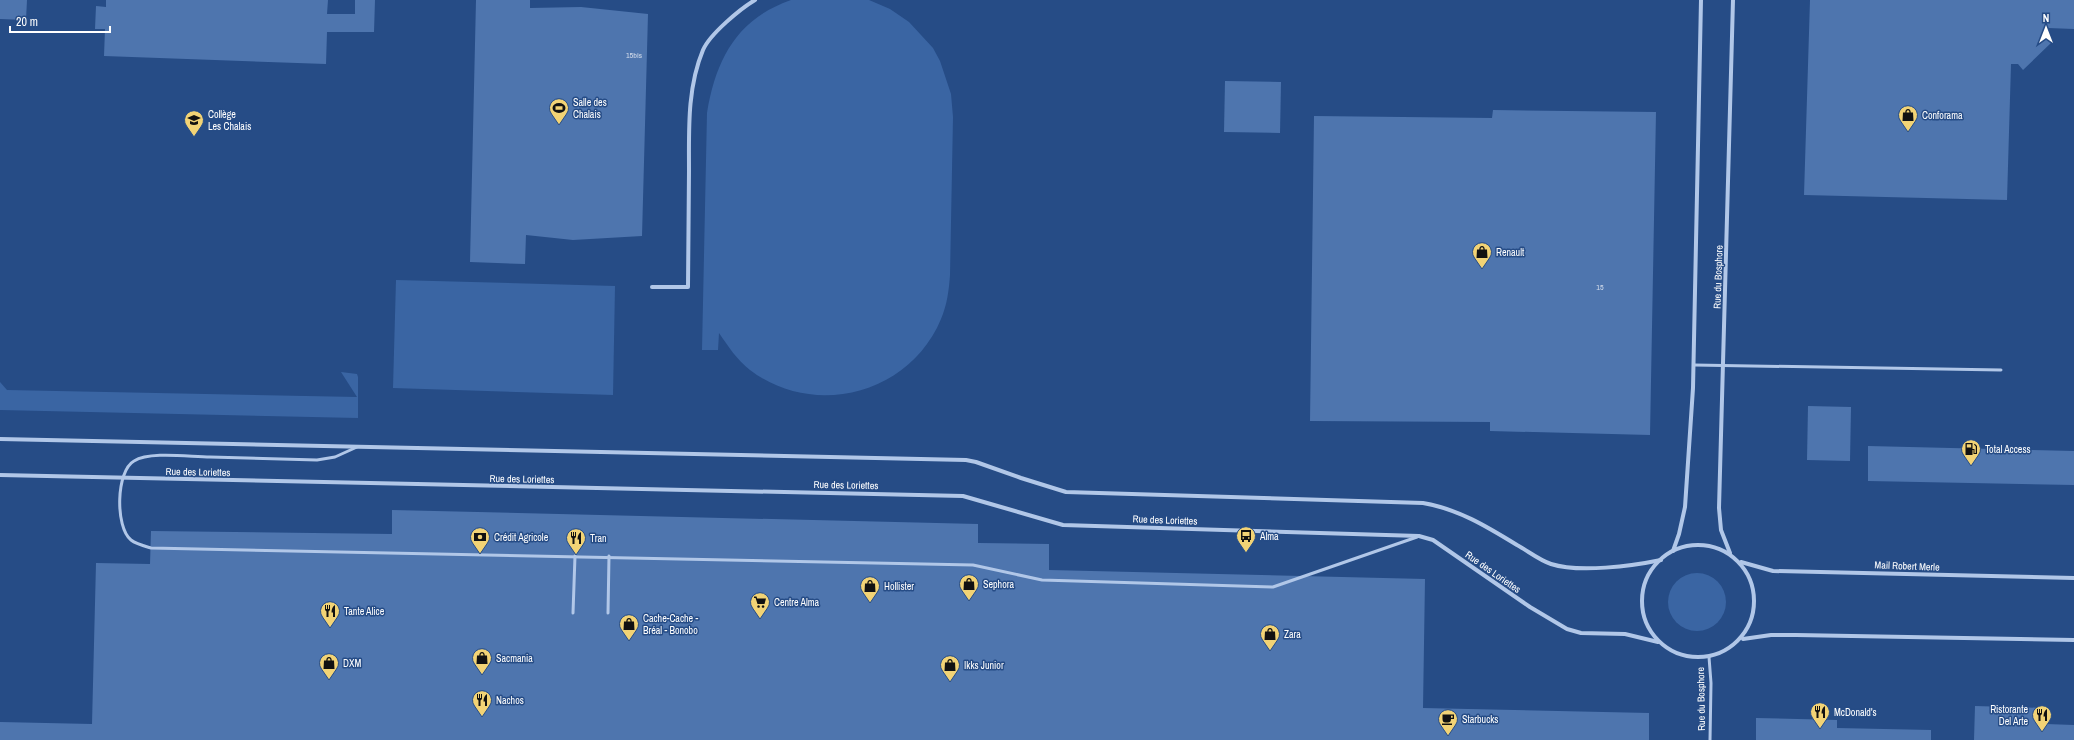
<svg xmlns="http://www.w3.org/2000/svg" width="2074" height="740" font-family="'Archivo Narrow',sans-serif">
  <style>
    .green { fill: #3a65a3 }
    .building { fill: #4e75ae }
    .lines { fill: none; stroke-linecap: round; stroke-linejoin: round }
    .lane { stroke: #b1c7e8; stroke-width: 3 }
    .street { stroke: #b1c7e8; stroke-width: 4 }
    .labels { text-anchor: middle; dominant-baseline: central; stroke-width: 3; stroke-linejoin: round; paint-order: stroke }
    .number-label { font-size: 8px; fill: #d3dceb }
    .poi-label { font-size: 10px; fill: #fff; stroke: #264c86; text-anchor: start }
    .street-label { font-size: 10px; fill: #fff; stroke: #264c86 }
  </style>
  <rect width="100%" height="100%" fill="#264c86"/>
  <!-- green -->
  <g class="green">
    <path d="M791 0H869L890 9 909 22 933 48 940 61 951 94 953 117 950 275C949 290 947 305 941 319 910 394 814 419 750 370 737 360 728 346 719 333L718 350H702L707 113C716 59 737 19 791 0Z"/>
    <polygon points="396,280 615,286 613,395 393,388"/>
    <polygon points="341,372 357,374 358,377 358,418 0,410 0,382 7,390 357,397"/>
    <circle cx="1697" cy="602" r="29"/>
  </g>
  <!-- building -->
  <g class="building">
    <polygon points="0,0 27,0 26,20 0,19"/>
    <polygon points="106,0 328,0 327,14 355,14 355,0 375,0 374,32 327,32 326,64 104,56 105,29 95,29 96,6 106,7"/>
    <polygon points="476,0 530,0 530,8 581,7 648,14 642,236 573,240 526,235 525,264 470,262"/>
    <polygon points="1810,0 2074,0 2074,29 2048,28 2047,36 2052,42 2023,70 2018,64 2011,64 2007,200 1804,195"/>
    <polygon points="1225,81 1281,82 1280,133 1224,132"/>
    <polygon points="1493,110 1656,112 1650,435 1490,431 1490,422 1310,421 1314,116 1492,118"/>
    <polygon points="1808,406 1851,407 1850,461 1807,460"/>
    <polygon points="1868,446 2074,451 2074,485 1868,481"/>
    <polygon points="392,510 978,524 978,543 1049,544 1049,570 1425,579 1423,708 1649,713 1649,740 0,740 0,722 92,724 96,563 150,564 151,531 392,534"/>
    <polygon points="1975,706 2046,708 2046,724 2074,725 2074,740 1974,740"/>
    <polygon points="1756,718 1837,720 1837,728 1931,730 1931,740 1756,740"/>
  </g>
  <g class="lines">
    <!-- lane -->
    <g class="lane">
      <polyline points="1694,365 2001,370"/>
      <path d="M357 447 335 457 317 460C281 459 245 458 210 457 190 457 150 451 134 461 116 471 115 527 131 540 136 544 144 546 151 548L973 565 1042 580 1273 587 1417 537"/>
      <polyline points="573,613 575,556"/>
      <polyline points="608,613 609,556"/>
      <polyline points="1709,657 1711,683 1710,740"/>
    </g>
    <!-- street -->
    <g class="street">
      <path d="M652 287H688C688 248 689 209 689 171 689 131 687 88 703 50 710 34 740 9 755 0"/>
      <path d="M0 439 966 460 976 462 1021 478 1066 492 1423 503C1458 509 1486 526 1517 545 1528 551 1539 560 1551 564 1579 573 1632 566 1661 560"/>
      <polyline points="0,475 963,496 1063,525 1419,536 1433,540 1530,607 1567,629 1581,633 1625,634 1658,642"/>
      <circle cx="1698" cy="601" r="56"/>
      <polyline points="1673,551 1679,534 1685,507 1693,388 1701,0"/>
      <polyline points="1730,553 1721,530 1719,508 1733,0"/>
      <polyline points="1741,562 1773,571 2074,578"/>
      <polyline points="1743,639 1771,635 1796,635 2074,640"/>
    </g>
  </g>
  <!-- icons -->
  <defs>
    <g id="stadium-pin" transform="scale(1)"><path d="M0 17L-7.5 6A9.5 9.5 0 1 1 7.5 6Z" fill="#f2d375" stroke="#264c86"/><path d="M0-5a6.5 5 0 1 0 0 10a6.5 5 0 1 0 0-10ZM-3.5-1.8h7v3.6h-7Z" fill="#111"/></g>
    <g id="shop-pin" transform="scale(1)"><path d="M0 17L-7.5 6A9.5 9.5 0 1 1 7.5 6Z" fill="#f2d375" stroke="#264c86"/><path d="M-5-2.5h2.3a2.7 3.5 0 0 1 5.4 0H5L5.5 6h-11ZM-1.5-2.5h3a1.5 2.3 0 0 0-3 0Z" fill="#111"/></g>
    <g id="school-pin" transform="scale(1)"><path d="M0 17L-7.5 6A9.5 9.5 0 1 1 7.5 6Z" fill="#f2d375" stroke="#264c86"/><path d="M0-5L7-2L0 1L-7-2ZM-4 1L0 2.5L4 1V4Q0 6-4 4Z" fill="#111"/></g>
    <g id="fuel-pin" transform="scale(1)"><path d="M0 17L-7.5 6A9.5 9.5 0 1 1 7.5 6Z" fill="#f2d375" stroke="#264c86"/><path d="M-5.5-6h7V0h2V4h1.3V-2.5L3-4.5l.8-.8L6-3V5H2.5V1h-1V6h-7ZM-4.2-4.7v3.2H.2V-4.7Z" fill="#111"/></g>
    <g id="bus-pin" transform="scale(1)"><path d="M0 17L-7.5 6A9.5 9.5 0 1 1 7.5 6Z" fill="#f2d375" stroke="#264c86"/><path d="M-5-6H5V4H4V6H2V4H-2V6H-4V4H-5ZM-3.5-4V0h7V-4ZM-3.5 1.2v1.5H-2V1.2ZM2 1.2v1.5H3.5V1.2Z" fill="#111"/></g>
    <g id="bank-pin" transform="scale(1)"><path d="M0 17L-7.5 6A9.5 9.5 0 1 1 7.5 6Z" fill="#f2d375" stroke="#264c86"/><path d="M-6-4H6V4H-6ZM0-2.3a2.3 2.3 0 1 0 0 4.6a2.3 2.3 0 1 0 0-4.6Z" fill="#111"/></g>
    <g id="restaurant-pin" transform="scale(1)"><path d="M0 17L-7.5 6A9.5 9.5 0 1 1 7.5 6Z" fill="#f2d375" stroke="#264c86"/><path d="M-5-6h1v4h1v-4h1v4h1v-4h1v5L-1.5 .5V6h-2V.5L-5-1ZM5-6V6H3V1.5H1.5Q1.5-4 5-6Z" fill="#111"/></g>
    <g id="supermarket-pin" transform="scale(1)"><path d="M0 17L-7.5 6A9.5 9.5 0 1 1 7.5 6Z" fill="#f2d375" stroke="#264c86"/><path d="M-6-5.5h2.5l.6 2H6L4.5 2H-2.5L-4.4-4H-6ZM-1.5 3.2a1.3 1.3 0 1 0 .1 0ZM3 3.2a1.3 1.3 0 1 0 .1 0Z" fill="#111"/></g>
    <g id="cafe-pin" transform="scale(1)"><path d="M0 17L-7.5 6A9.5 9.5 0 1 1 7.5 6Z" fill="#f2d375" stroke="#264c86"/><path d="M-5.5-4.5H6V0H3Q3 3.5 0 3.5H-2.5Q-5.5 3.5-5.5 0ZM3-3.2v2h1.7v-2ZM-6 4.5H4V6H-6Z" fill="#111"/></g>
  </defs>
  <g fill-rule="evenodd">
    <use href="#stadium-pin" x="559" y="108"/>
    <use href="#shop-pin" x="1908" y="115"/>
    <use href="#school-pin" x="194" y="120"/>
    <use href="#shop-pin" x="1482" y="252"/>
    <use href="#fuel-pin" x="1971" y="449"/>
    <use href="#bus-pin" x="1246" y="536"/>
    <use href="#bank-pin" x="480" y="537"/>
    <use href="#restaurant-pin" x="576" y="538"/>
    <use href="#shop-pin" x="969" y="584"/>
    <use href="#shop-pin" x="870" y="586"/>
    <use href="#supermarket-pin" x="760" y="602"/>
    <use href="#restaurant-pin" x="330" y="611"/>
    <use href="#shop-pin" x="629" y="624"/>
    <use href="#shop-pin" x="1270" y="634"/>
    <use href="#shop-pin" x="482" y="658"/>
    <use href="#shop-pin" x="329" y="663"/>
    <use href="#shop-pin" x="950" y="665"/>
    <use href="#restaurant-pin" x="482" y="700"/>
    <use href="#restaurant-pin" x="1820" y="712"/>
    <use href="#restaurant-pin" x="2042" y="715"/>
    <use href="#cafe-pin" x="1448" y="719"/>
  </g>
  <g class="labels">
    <!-- number labels -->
    <g class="number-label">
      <text x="634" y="55">15bis</text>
      <text x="1600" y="287">15</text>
    </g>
    <!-- poi labels -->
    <g class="poi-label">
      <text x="573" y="102">Salle des<tspan x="573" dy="12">Chalais</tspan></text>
      <text x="208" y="114">Collège<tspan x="208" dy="12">Les Chalais</tspan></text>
      <text x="1922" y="115">Conforama</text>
      <text x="1496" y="252">Renault</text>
      <text x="1985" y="449">Total Access</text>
      <text x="1260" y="536">Alma</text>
      <text x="494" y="537">Crédit Agricole</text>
      <text x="590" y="538">Tran</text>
      <text x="983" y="584">Sephora</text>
      <text x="884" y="586">Hollister</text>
      <text x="774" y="602">Centre Alma</text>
      <text x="344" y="611">Tante Alice</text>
      <text x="643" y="618">Cache-Cache -<tspan x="643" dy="12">Bréal - Bonobo</tspan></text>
      <text x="1284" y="634">Zara</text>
      <text x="496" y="658">Sacmania</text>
      <text x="343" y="663">DXM</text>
      <text x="964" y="665">Ikks Junior</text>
      <text x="496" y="700">Nachos</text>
      <text x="2028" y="709" text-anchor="end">Ristorante<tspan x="2028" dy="12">Del Arte</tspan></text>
      <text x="1834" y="712">McDonald's</text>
      <text x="1462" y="719">Starbucks</text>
    </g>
    <!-- street labels -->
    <g class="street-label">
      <text transform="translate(1718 277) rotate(-88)">Rue du Bosphore</text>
      <text transform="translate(198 472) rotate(1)">Rue des Loriettes</text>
      <text transform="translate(522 479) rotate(1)">Rue des Loriettes</text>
      <text transform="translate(846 485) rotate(1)">Rue des Loriettes</text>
      <text transform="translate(1165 520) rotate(2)">Rue des Loriettes</text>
      <text transform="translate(1907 566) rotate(2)">Mail Robert Merle</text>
      <text transform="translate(1493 572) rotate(35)">Rue des Loriettes</text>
      <text transform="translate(1701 699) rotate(-91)">Rue du Bosphore</text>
    </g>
  </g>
  <!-- north arrow -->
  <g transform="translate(2046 28)" stroke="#264c86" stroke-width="3" paint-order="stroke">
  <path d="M0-3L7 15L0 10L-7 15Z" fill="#ffffff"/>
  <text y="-6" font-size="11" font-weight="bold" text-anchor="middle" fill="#ffffff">N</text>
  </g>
  <!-- scale -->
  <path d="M10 26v6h100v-6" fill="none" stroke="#ffffff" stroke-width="2"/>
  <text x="16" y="26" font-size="12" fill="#ffffff" stroke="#264c86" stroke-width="3" paint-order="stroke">20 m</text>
</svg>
